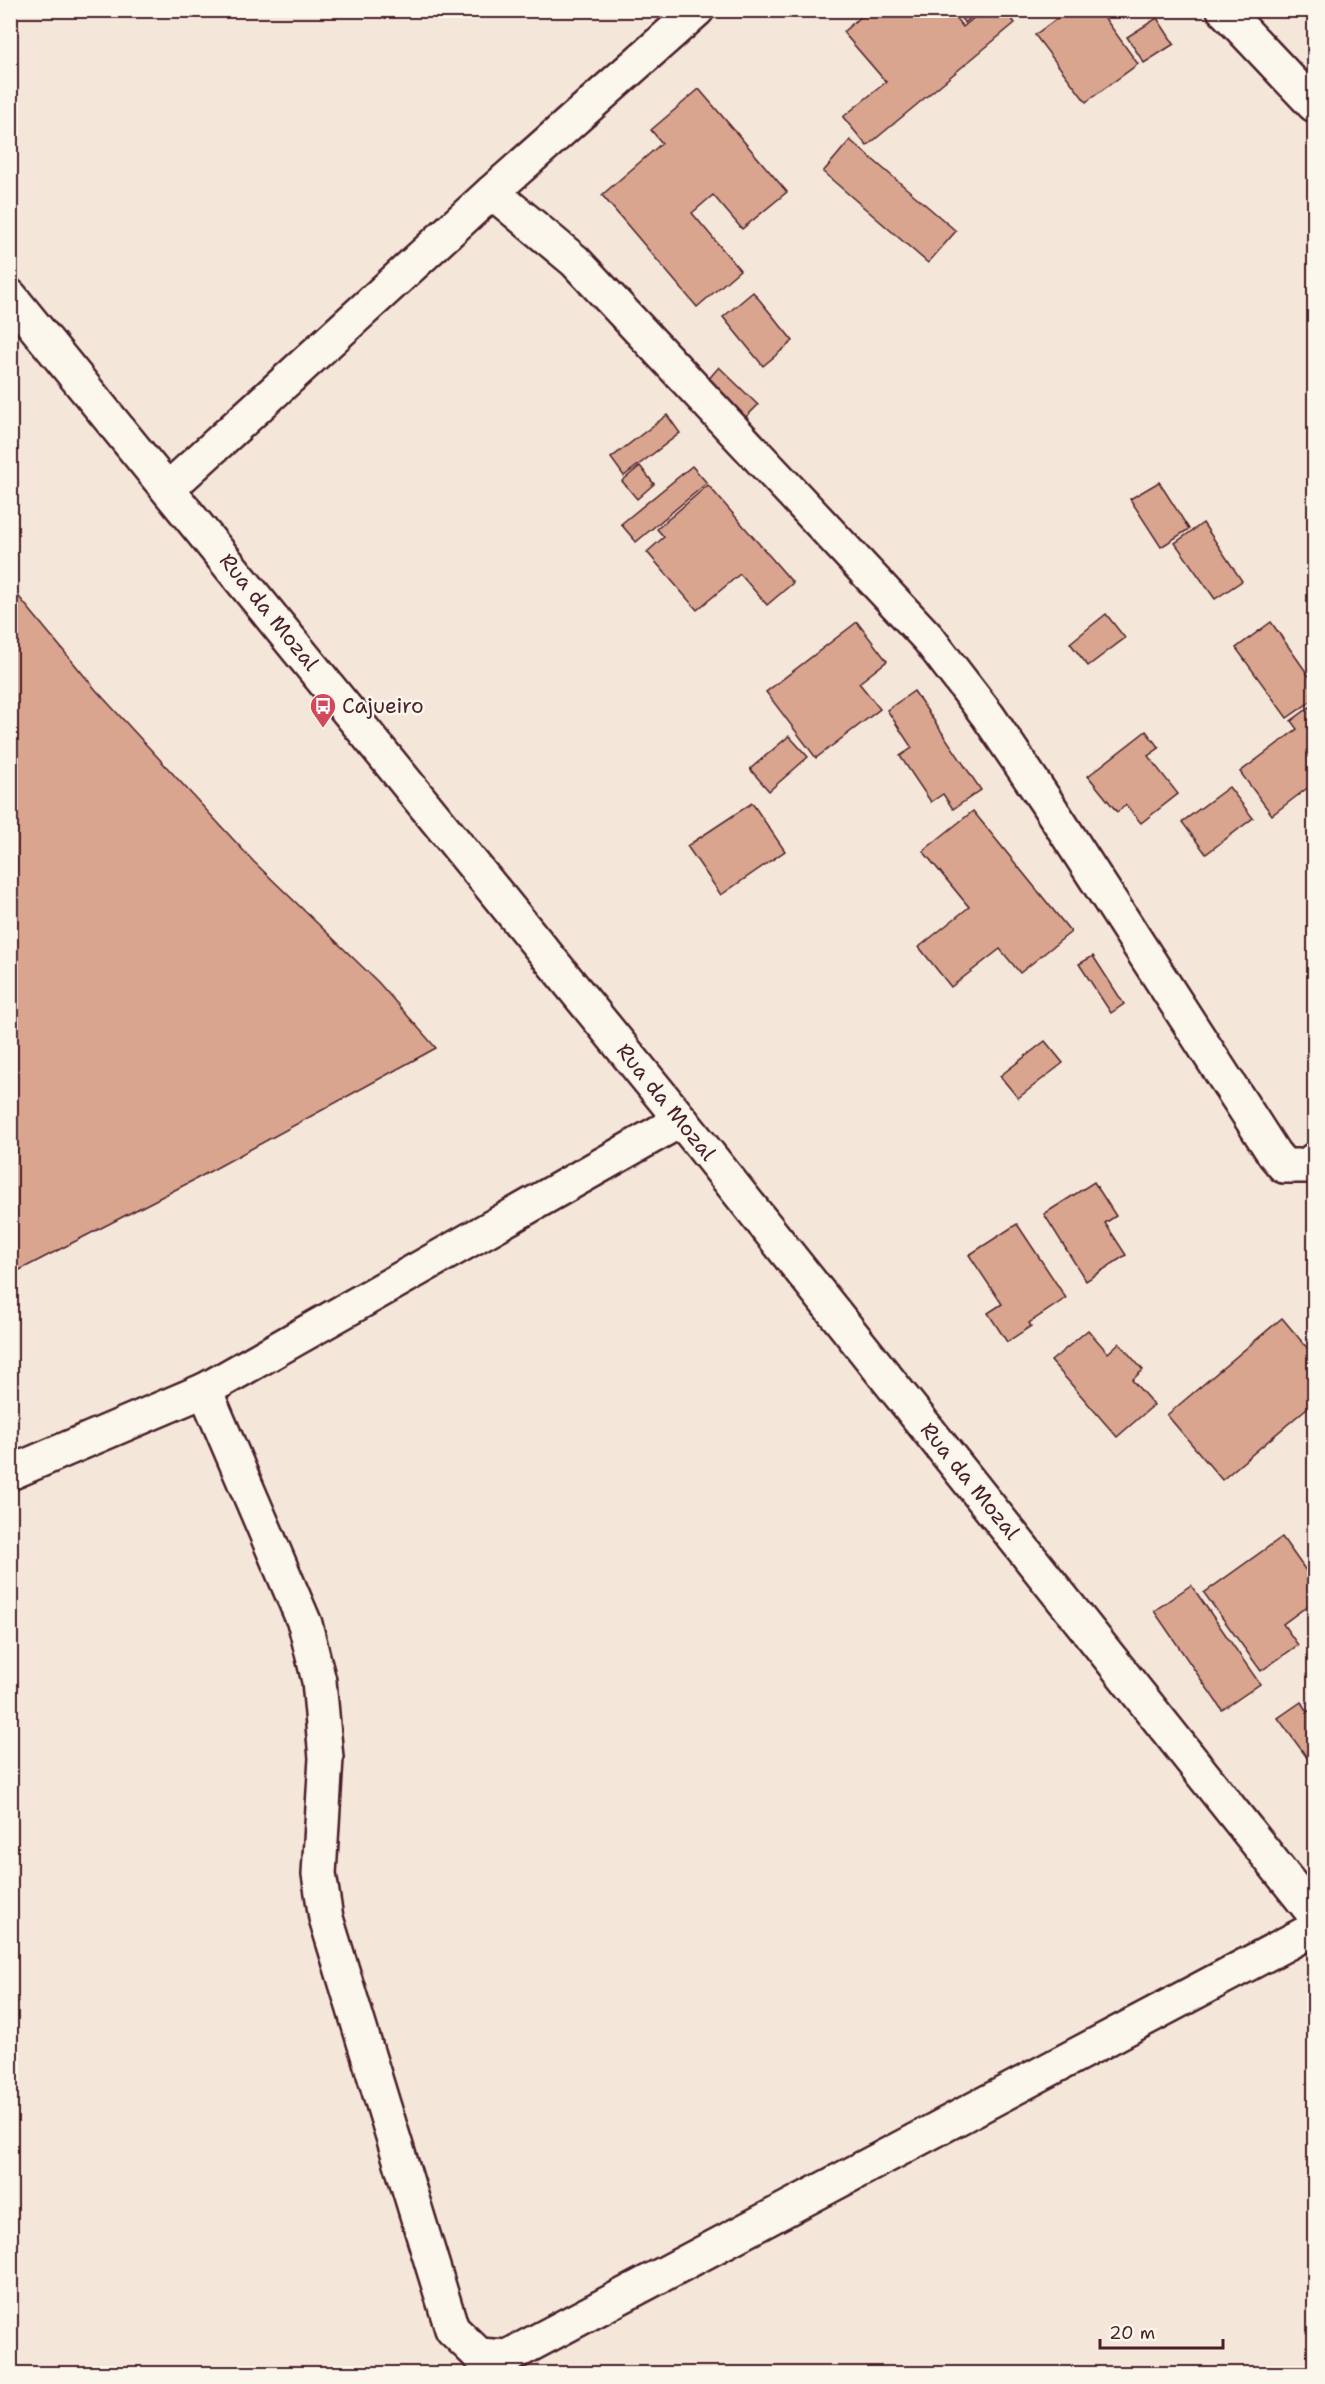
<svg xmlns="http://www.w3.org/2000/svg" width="1325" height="2384" font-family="'Shantell Sans',sans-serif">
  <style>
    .building { fill: #d9a58e; stroke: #4a1f2b; stroke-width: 1.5 }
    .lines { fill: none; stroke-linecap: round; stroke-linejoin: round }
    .minor-casing { stroke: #4a1f2b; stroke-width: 38 }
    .secondary-casing { stroke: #4a1f2b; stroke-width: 38 }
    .minor { stroke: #fbf7ec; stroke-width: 33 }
    .secondary { stroke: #fbf7ec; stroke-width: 33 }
    .labels { text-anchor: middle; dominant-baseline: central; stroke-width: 5; stroke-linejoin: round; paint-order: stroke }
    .street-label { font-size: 21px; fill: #4a1f2b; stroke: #fbf7ec }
    .poi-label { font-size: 21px; fill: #4a1f2b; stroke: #fbf7ec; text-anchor: start }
  </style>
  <rect width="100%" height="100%" fill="#f4e7d9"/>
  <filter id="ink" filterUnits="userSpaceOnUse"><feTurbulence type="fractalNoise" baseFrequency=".0167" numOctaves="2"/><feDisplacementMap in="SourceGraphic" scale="12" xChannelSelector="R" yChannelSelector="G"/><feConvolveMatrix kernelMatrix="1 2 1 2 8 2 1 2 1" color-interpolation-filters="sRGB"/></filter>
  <g filter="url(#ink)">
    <!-- building -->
    <g class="building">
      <polygon points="868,10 949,10 963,27 983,10 1004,10 1015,23 867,146 843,117 886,82 843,32"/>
      <polygon points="953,10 979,10 965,23"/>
      <polygon points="1068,10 1099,10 1138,64 1086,102 1035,35"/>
      <polygon points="1157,18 1174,44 1144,63 1127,37"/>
      <polygon points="699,89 787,192 742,229 713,195 692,213 740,270 697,307 602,195 662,143 651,130"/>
      <polygon points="850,140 956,231 928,263 823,172"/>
      <polygon points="753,292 793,341 763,366 723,317"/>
      <polygon points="719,367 758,405 744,419 706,382"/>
      <polygon points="667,415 680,433 624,476 611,458"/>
      <polygon points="640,466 654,484 637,499 622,481"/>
      <polygon points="692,466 707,483 636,542 621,524"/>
      <polygon points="1159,482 1189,529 1161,547 1130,499"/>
      <polygon points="708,485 793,583 767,605 740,574 697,610 647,552 664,537 657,529"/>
      <polygon points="1203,523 1242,581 1215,599 1175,543"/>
      <polygon points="10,586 96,690 254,862 378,982 436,1048 196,1179 10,1275"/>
      <polygon points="1106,614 1125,638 1088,666 1070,643"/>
      <polygon points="857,622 887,661 859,683 880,709 816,758 766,692"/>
      <polygon points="1271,622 1314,683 1314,699 1287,718 1236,648"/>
      <polygon points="914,691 981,790 953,809 943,794 931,802 900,756 912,748 887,710"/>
      <polygon points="1314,704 1314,783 1272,815 1240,772 1297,729 1291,721"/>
      <polygon points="1146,731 1159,748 1148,756 1178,794 1141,823 1126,805 1117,812 1088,776"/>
      <polygon points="789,736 808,757 769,791 750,769"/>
      <polygon points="1229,787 1253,818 1206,854 1182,822"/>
      <polygon points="752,803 785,851 721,895 687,846"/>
      <polygon points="973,811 1071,932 1020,973 1000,949 951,987 919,947 969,907 923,851"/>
      <polygon points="1093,956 1124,1004 1111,1013 1079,964"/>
      <polygon points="1045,1041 1063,1063 1018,1098 1000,1076"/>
      <polygon points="1094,1182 1116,1216 1105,1223 1126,1255 1086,1281 1044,1214"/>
      <polygon points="1017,1224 1066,1298 1029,1323 1031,1326 1007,1342 988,1313 1002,1304 969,1255"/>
      <polygon points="1282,1318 1314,1356 1314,1402 1222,1480 1167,1415"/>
      <polygon points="1088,1330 1108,1353 1119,1343 1143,1370 1132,1380 1154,1405 1117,1437 1051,1361"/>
      <polygon points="1282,1537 1314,1582 1314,1601 1283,1624 1298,1645 1261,1671 1204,1593"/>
      <polygon points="1191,1585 1260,1684 1222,1710 1154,1611"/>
      <polygon points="1301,1702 1307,1712 1314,1707 1314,1760 1311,1763 1278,1718"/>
    </g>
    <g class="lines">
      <!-- minor casing -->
      <g class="minor-casing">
        <g id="minor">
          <polyline points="1224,10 1314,105"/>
          <polyline points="492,192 575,261 928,638 988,716 1045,800 1274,1154 1284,1166 1306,1166 1314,1160"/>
          <polyline points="169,488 492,192 697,10"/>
          <polyline points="205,1390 305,1624 319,1681 326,1758 319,1874 326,1918 452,2329 479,2355 507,2357 1314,1929"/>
          <polyline points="10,1473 205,1390 681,1120"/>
        </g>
      </g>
      <!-- secondary casing -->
      <g class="secondary-casing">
        <polyline id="secondary" points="10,296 681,1120 1314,1914"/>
      </g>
      <!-- minor -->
      <use href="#minor" class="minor"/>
      <!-- secondary -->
      <use href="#secondary" class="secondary"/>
    </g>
  </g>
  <!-- icons -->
  <defs>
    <g id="bus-pin" transform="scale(1.35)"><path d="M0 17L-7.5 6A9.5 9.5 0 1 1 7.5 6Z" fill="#d1495b" stroke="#fbf7ec"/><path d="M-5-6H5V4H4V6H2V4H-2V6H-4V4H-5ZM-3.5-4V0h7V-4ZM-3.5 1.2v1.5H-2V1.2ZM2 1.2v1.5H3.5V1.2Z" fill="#fff"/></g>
  </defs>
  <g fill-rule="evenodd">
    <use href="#bus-pin" x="323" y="706"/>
  </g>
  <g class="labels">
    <!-- street labels -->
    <g class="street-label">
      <text transform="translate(269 612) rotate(51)">Rua da Mozal</text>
      <text transform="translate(666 1102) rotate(51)">Rua da Mozal</text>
      <text transform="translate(970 1481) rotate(51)">Rua da Mozal</text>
    </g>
    <!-- poi labels -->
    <g class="poi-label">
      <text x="342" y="706">Cajueiro</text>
    </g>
  </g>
  <!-- margin -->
  <rect width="1325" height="2384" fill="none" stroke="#fbf7ec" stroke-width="36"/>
  <rect x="18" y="18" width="1289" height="2348" fill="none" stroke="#4a1f2b" stroke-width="2" filter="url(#ink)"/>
  <!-- scale -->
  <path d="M1100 2339v9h123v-9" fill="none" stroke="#4a1f2b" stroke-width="3"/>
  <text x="1109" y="2339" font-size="18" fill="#4a1f2b" stroke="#fbf7ec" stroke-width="4.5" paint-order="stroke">20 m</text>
</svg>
